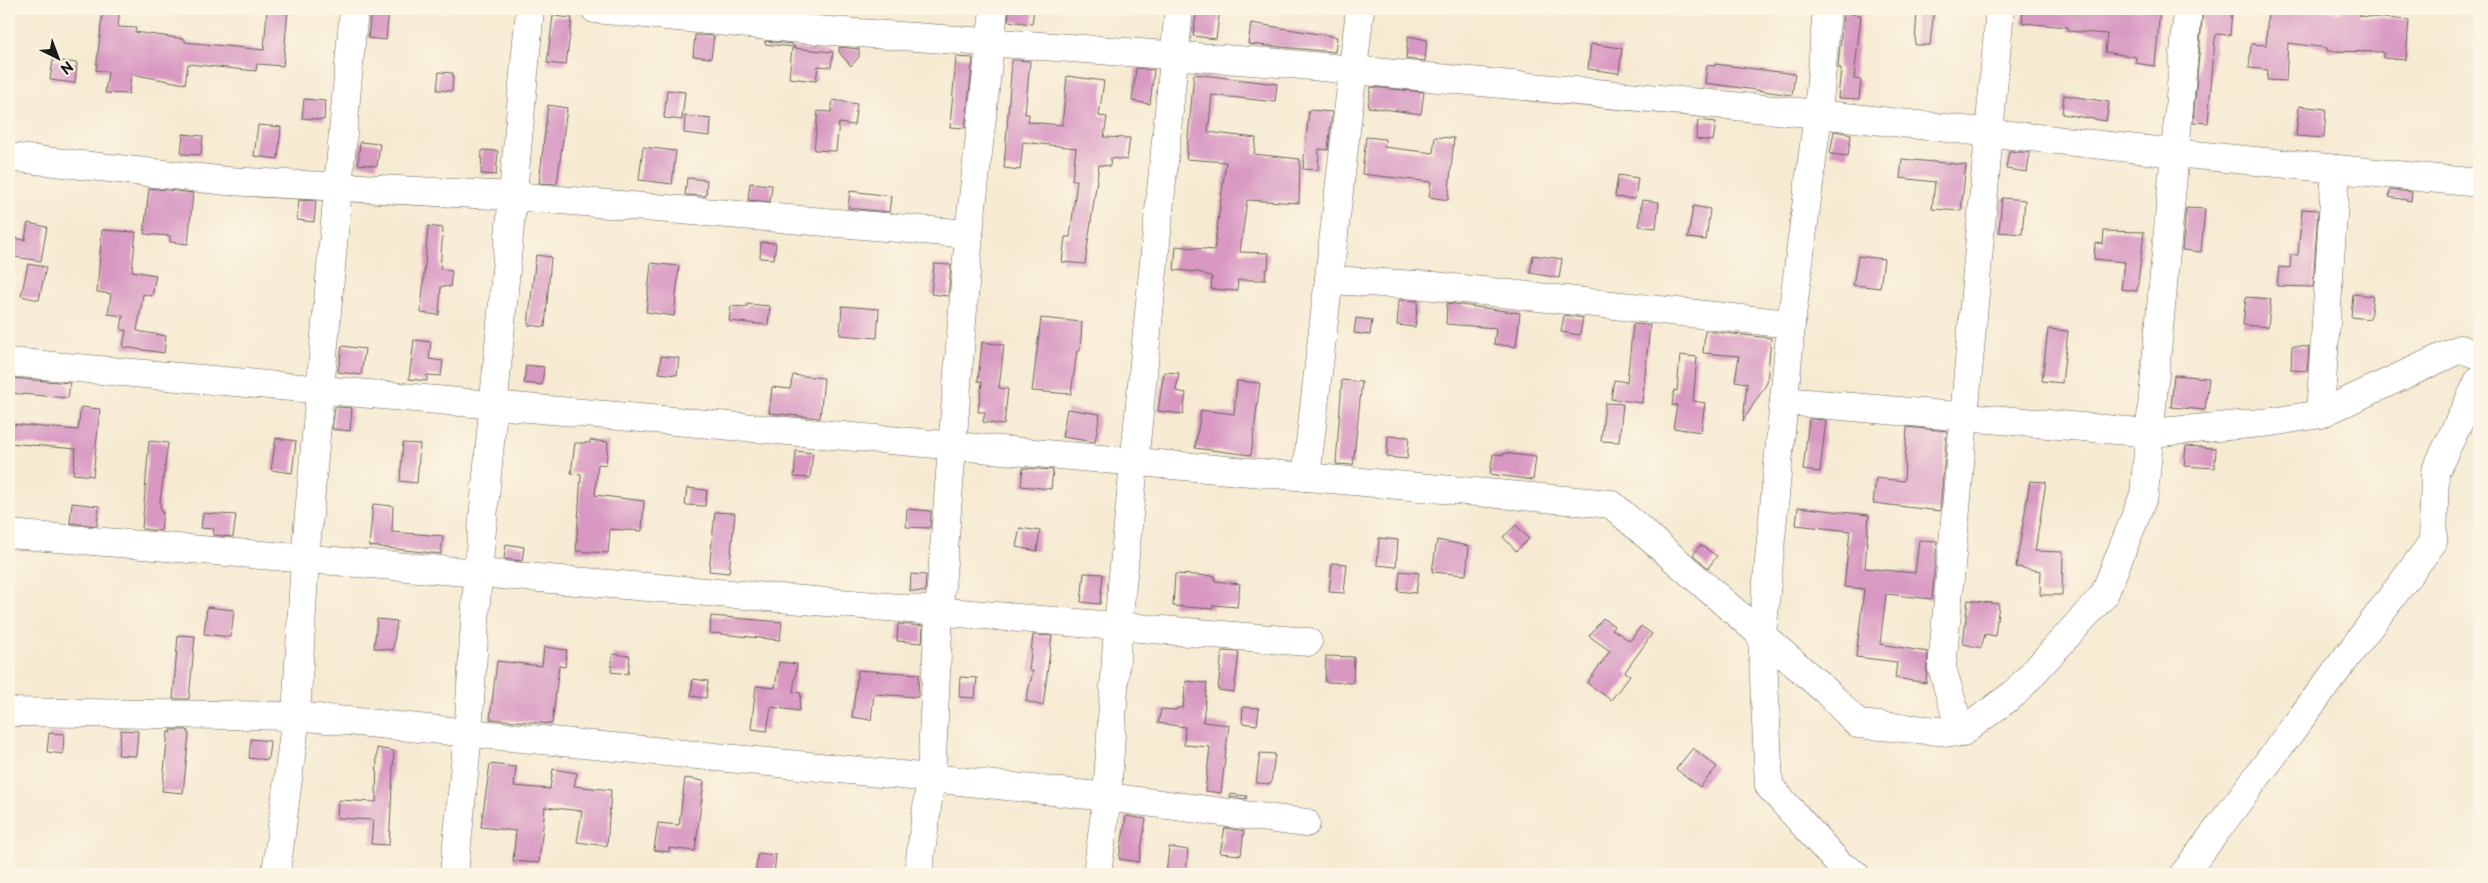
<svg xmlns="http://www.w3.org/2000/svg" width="2488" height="883" font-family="'Playpen Sans',sans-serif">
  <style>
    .building { fill: #d898c2 }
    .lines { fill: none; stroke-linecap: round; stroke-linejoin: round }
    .minor-casing { stroke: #68645c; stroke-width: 29 }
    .minor { stroke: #fff; stroke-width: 28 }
  </style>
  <rect width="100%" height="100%" fill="#fcf5e5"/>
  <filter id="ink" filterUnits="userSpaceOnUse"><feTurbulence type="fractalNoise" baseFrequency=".02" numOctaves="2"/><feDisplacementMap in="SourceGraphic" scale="10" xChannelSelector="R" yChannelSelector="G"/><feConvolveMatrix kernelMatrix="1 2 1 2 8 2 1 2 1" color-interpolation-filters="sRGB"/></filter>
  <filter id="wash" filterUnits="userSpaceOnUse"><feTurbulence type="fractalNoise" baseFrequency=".0096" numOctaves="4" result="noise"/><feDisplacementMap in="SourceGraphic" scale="20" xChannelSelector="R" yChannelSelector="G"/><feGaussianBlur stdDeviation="1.12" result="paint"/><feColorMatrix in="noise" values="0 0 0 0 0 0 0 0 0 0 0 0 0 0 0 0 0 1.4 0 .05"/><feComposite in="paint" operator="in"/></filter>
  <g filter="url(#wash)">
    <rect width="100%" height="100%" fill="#f6ead2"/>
    <g id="blocks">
      <!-- building -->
      <g class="building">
        <polygon points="103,9 120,9 118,27 136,28 135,32 185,39 185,42 264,50 267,9 288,9 283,66 257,64 256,71 188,64 185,84 131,74 129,94 105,93 108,72 96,70"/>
        <polygon points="371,9 389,10 386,40 368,38"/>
        <polygon points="1009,9 1034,9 1032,24 1008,21"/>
        <polygon points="1197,9 1220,9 1216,39 1193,36"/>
        <polygon points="1917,9 1934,9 1930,45 1915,45"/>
        <polygon points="2023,9 2160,9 2155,66 2135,63 2136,57 2105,52 2107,34 2068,31 2068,27 2022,23"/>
        <polygon points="2203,9 2232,12 2230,35 2217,34 2215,39 2208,123 2193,122"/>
        <polygon points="2268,9 2316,9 2341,12 2342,9 2361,9 2360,16 2409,20 2406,60 2383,58 2383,52 2327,51 2327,48 2288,43 2286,81 2267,80 2268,70 2249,68 2251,44 2266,45"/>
        <polygon points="1843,13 1861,15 1854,79 1861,80 1859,99 1838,98 1841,68 1838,68"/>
        <polygon points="553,16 572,18 566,65 547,63"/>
        <polygon points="1251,23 1337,37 1335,52 1248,44"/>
        <polygon points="695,35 714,36 711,58 693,56"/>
        <polygon points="1408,36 1427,40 1425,61 1406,59"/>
        <polygon points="765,41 792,44 795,47 765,44"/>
        <polygon points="1591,44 1622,48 1619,73 1588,69"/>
        <polygon points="839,47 859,49 859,57 851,66 839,52"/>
        <polygon points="792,48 833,52 831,67 818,66 816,81 789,78"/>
        <polygon points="956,57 973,58 965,128 950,127"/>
        <polygon points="53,60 77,63 75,83 50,80"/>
        <polygon points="1012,60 1030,61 1025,114 1029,114 1028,122 1062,125 1067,76 1104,81 1099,116 1107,117 1104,137 1130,138 1127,160 1111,158 1110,166 1099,165 1085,264 1062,262 1065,237 1070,237 1077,180 1072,180 1076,148 1023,142 1020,170 1004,168"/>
        <polygon points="1715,64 1795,74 1792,95 1705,83 1707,65 1715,66"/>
        <polygon points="1136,68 1154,70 1150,104 1132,101"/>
        <polygon points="439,72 453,73 452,91 437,90"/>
        <polygon points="1194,74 1277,84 1275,102 1212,95 1208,132 1256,138 1254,154 1300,159 1299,203 1247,200 1240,252 1269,253 1268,269 1266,269 1265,280 1238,280 1237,291 1211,289 1212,277 1199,272 1174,270 1176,246 1214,250 1226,162 1186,159"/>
        <polygon points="1371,87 1424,92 1421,114 1368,107"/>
        <polygon points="667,90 685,92 682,120 664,118"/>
        <polygon points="2064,95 2109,102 2106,121 2062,114"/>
        <polygon points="304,99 325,101 324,120 302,118"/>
        <polygon points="833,100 857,104 854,125 839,123 836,151 814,150 818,111 831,112"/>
        <polygon points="548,105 567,108 557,184 539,183"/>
        <polygon points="2299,106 2326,109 2324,138 2296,136"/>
        <polygon points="1309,110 1332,112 1328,150 1319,149 1318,170 1303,169"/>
        <polygon points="685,116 711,119 710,136 684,133"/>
        <polygon points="1698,120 1716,122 1713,141 1696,139"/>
        <polygon points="258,125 281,127 278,159 254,156"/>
        <polygon points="1834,131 1851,134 1848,156 1830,154"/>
        <polygon points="183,134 203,136 201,155 181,154"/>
        <polygon points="1366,137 1385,139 1384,147 1433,153 1435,137 1454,138 1448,200 1429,197 1431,182 1362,174"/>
        <polygon points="360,142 380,144 377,166 358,164"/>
        <polygon points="643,147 676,151 672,184 639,180"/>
        <polygon points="482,150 498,151 496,175 481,174"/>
        <polygon points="2009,151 2030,153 2027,172 2006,169"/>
        <polygon points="1902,159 1966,165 1961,211 1932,209 1935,182 1900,178"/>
        <polygon points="1618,175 1638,178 1635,199 1615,197"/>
        <polygon points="687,178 707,180 706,196 685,195"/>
        <polygon points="750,183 772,185 770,202 748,200"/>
        <polygon points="149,188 193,193 188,244 170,242 170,236 144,234"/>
        <polygon points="2390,190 2412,192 2411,201 2389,197"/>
        <polygon points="850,191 891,196 889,212 848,208"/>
        <polygon points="2002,198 2025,200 2022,234 1999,232"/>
        <polygon points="299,200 316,201 314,222 297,220"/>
        <polygon points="1642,200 1659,202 1656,228 1639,226"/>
        <polygon points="1693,206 1710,209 1706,240 1688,238"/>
        <polygon points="2186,208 2205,209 2201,252 2182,250"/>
        <polygon points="2302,209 2318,210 2313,287 2277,286 2279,267 2290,268 2291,255 2298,255"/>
        <polygon points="28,223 47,227 41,261 9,256 9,237 25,240"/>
        <polygon points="428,226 443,228 440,269 452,271 450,287 441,286 439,315 421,313"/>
        <polygon points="102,230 136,232 132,271 156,275 152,296 143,294 137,331 166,336 164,353 123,347 126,330 121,330 123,316 108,314 111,294 97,292"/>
        <polygon points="2104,231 2144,232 2137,291 2121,289 2125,262 2094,259 2095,243 2103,244"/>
        <polygon points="761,242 776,243 774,259 760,258"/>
        <polygon points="536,255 551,257 545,327 528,325"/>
        <polygon points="1533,255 1562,259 1559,278 1530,273"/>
        <polygon points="1858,256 1884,259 1880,288 1853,285"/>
        <polygon points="651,263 679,266 674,316 646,312"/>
        <polygon points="28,264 46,267 39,300 21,296"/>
        <polygon points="934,264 951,265 948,296 931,294"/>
        <polygon points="2353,294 2373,296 2370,319 2351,317"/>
        <polygon points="2246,297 2271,299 2268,327 2243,325"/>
        <polygon points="1399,300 1418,301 1415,327 1397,325"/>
        <polygon points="1447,303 1520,313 1516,347 1494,344 1496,328 1446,324"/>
        <polygon points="747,304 770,306 768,325 729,321 731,306 747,307"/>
        <polygon points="842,306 879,309 877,338 840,335"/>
        <polygon points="1564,315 1583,318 1580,335 1561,332"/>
        <polygon points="1041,318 1082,322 1080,351 1077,351 1071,394 1032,391"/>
        <polygon points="1356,318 1372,320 1370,335 1354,333"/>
        <polygon points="1633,324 1650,325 1642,403 1611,399 1614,380 1627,382"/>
        <polygon points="2048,329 2068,331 2062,383 2042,381"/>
        <polygon points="1705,331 1771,338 1767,383 1743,421 1747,383 1735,381 1739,356 1703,353"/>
        <polygon points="414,340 431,342 429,359 443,361 441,376 427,375 427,381 409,379"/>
        <polygon points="982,342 1004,345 999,388 1008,389 1004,425 983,422 985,412 978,412 982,382 978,381"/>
        <polygon points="342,346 365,349 361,375 338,372"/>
        <polygon points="2292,346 2309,347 2307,371 2291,370"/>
        <polygon points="1680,355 1697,357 1693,401 1705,403 1701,432 1673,428 1677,405 1672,405 1674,390 1677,391"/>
        <polygon points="661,356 679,358 677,375 659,373"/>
        <polygon points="526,365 544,367 542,385 524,383"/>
        <polygon points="1164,372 1179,373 1176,391 1186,393 1183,414 1158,411"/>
        <polygon points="793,375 824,378 820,418 769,413 772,387 790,389"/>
        <polygon points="2174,375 2209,378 2205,410 2171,407"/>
        <polygon points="11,378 70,383 68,398 10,393"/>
        <polygon points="1342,380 1362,382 1353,465 1336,464"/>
        <polygon points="1237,381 1260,383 1251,455 1195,448 1201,410 1234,414"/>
        <polygon points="1605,403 1623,404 1619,442 1601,441"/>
        <polygon points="81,407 100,409 93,476 73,474 76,449 9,443 9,424 78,430"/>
        <polygon points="335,407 352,408 350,431 332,429"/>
        <polygon points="1067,409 1100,414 1095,442 1062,437"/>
        <polygon points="1809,419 1826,420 1820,472 1803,470"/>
        <polygon points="1907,427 1947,431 1940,511 1873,503 1876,478 1904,481"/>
        <polygon points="1388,436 1409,437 1407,459 1387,457"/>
        <polygon points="276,438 296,441 292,473 271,470"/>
        <polygon points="590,440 608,442 606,465 598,464 595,495 644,501 642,531 610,529 608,553 576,551 581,474 571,473 575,443 590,443"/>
        <polygon points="149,441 168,443 160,501 161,512 163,512 161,531 142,529"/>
        <polygon points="403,443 420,444 417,483 400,481"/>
        <polygon points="2186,446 2216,448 2215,468 2184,466"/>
        <polygon points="796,451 813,453 810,478 794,477"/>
        <polygon points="1504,453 1536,457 1533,480 1490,474 1493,454 1504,455"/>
        <polygon points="1023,468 1053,470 1051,489 1021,486"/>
        <polygon points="2030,481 2046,482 2035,551 2063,552 2062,595 2040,595 2041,571 2016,567"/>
        <polygon points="687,488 707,490 705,506 685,505"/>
        <polygon points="72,503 99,506 97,526 70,523"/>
        <polygon points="373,504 393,506 392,532 443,536 441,554 369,546"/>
        <polygon points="1798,507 1869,515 1865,568 1915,573 1919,540 1937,541 1932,599 1886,594 1880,644 1928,652 1926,683 1895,678 1897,662 1856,657 1864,589 1844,587 1850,531 1796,525"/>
        <polygon points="907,509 931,511 930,528 906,527"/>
        <polygon points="715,512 735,513 729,573 709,571"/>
        <polygon points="203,513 236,515 233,537 213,535 214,529 201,528"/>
        <polygon points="1516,525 1529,539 1516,551 1503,537"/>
        <polygon points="1020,528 1040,531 1037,551 1016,547"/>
        <polygon points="1379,538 1398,540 1396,567 1377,565"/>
        <polygon points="1437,540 1469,546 1466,575 1432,572"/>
        <polygon points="506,544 524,547 522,561 504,559"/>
        <polygon points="1700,545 1717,556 1708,568 1693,555"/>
        <polygon points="1332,563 1347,564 1344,593 1329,592"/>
        <polygon points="1400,571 1419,573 1416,593 1398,591"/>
        <polygon points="1084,573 1103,574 1100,604 1081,602"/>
        <polygon points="911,574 926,575 925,592 910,591"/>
        <polygon points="1175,574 1215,576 1215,581 1240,584 1237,607 1213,605 1213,609 1173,606"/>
        <polygon points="1968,600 1999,604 1995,636 1985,634 1981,648 1963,644"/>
        <polygon points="207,607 234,610 231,637 204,634"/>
        <polygon points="711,616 782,622 780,640 710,633"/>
        <polygon points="1603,618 1614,626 1612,629 1630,641 1641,626 1652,634 1625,672 1630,675 1611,700 1587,683 1610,651 1589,636"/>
        <polygon points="377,619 397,621 393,650 374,648"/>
        <polygon points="898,624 923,626 922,643 897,641"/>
        <polygon points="178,635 195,636 189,699 173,699"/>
        <polygon points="1033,635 1052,636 1043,706 1026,701 1033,671 1029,671"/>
        <polygon points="544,647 567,650 565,667 559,666 552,724 490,719 497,661 542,666"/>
        <polygon points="1222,651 1239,652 1234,692 1218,690"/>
        <polygon points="613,654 630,656 628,674 611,672"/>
        <polygon points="1326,656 1354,657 1353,683 1325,682"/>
        <polygon points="779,662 797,664 793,692 801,693 799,711 771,707 767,731 751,729 756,686 775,688"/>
        <polygon points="858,670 919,674 918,697 874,694 871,720 852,717"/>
        <polygon points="960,677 977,678 975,698 959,697"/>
        <polygon points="693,679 708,681 706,698 691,696"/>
        <polygon points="1186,681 1207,683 1203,722 1229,725 1221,793 1205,791 1210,747 1184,745 1185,727 1158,723 1161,709 1176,710 1177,708 1183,708"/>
        <polygon points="1243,707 1259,708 1257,725 1242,723"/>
        <polygon points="121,730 138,731 136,756 118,755"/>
        <polygon points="171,730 187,730 189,734 183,793 162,791 168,732 171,733"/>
        <polygon points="49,733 64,734 63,754 47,752"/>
        <polygon points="251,739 270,741 268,760 249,758"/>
        <polygon points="377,748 394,751 389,845 371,844 373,820 337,818 338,800 376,802"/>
        <polygon points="1693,748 1717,767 1700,787 1676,769"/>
        <polygon points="1260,753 1275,754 1271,784 1256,783"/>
        <polygon points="490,764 516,767 514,786 550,789 553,769 577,773 574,786 611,790 607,846 577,842 582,811 545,807 539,863 513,861 516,831 481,827"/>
        <polygon points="685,778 704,781 695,851 669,848 669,852 654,850 658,823 679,825"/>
        <polygon points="1230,794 1247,796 1246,799 1230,797"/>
        <polygon points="1126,816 1146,819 1139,862 1119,859"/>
        <polygon points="1225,828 1244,831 1241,855 1220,853"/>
        <polygon points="1169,847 1188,850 1186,874 1166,874"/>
        <polygon points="758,853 776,855 774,874 755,874"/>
      </g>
    </g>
  </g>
  <g filter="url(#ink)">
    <use href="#blocks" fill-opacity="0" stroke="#68645c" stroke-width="1"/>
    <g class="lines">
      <!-- minor casing -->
      <g class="minor-casing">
        <g id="minor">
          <polyline points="595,9 788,28 1280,63 1818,114 2175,153 2479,183"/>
          <polyline points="1827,9 1818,114 1791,324 1762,636 1769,786 1840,865 1855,874"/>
          <polyline points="9,157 227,181 512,196 969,234"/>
          <polyline points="1329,280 1435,286 1791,324"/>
          <polyline points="9,362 1611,504 1826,691 1858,724 1961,733 2015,693 2104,595 2144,495 2188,9"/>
          <polyline points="1784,401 2150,433 2272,422 2320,414 2460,349 2479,355"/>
          <polyline points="2320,414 2336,169"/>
          <polyline points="1306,477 1360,9"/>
          <polyline points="9,534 1308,642"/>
          <polyline points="9,712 296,716 931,778 1107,797 1306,823"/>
          <polyline points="1961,733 1942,668 2000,9"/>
          <polyline points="276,874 296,716 305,559 354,9"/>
          <polyline points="454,874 468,734 478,573 530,9"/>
          <polyline points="918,874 931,778 939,612 969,234 994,9"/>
          <polyline points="1097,874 1107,797 1118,626 1179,9"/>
          <polyline points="2184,874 2433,542 2435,472 2479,380"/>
        </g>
      </g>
      <!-- minor -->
      <use href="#minor" class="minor"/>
    </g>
  </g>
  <!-- margin -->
  <rect width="2488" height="883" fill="none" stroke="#fcf5e5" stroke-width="30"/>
  <!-- north arrow -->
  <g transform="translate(58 58) rotate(138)" stroke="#fcf5e5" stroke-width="4" paint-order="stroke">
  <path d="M0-4L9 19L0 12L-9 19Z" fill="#1c1c1c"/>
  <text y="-8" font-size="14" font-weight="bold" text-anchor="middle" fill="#1c1c1c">N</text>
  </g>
</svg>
